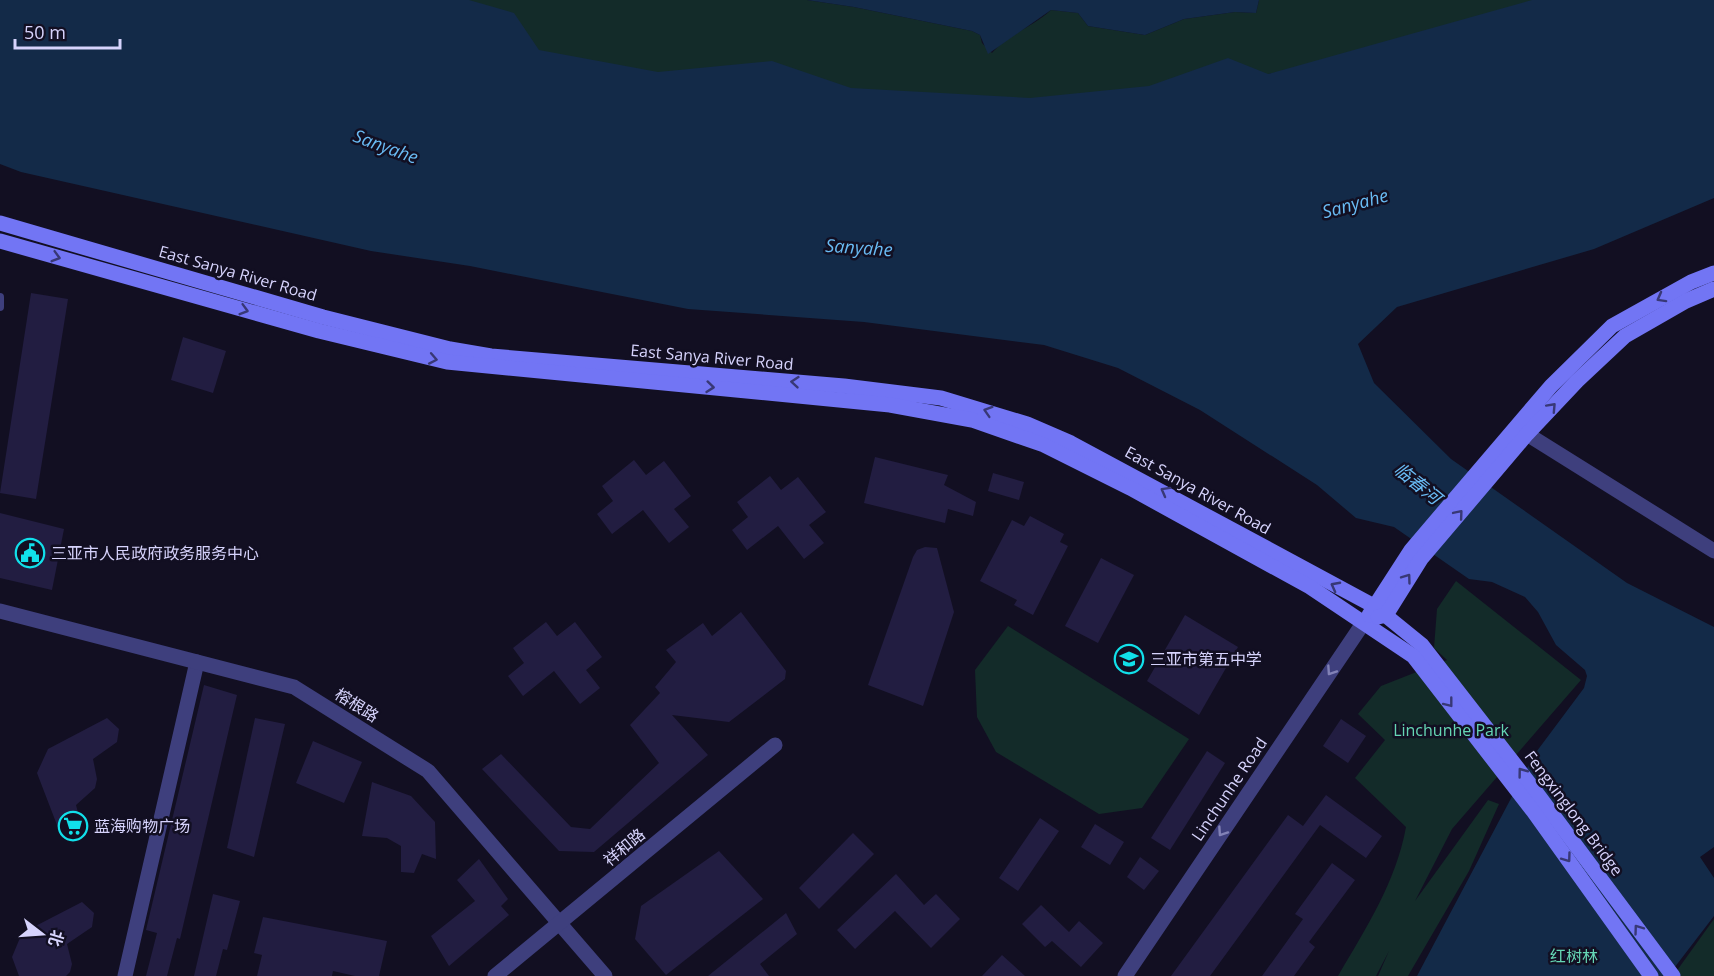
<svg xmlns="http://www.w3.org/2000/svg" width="1714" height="976" font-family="'Open Sans','Noto Sans SC',sans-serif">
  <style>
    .green { fill: #132b29 }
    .water { fill: #132a48 }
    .building { fill: #221d41 }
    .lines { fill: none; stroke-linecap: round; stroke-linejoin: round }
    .service { stroke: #3e3f7d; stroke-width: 8 }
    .minor { stroke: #3e3f7d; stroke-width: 15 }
    .tertiary { stroke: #3e3f7d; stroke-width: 15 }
    .secondary { stroke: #7275f4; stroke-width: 15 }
    .oneway { stroke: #383876 }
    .oneway2 { stroke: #8282b6 }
    .labels { text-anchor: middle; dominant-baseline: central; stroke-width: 5; stroke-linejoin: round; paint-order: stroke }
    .street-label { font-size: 16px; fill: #d6d3fc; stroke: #120f22 }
    .poi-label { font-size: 16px; fill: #d6d3fc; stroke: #120f22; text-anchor: start }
    .park-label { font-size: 16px; fill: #65d6b4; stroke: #120f22 }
    .water-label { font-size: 18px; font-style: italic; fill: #69bbf4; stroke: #120f22 }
  </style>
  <rect width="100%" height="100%" fill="#120f22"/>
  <!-- green -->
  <g class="green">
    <path d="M446 0H807L854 7 972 31 980 35 982 43 992 53C1008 34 1033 27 1051 10L1078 13 1088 26 1145 35 1184 19 1235 12 1256 13 1259 0H1556L1516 25 1142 99 1027 108 680 82 538 58Z"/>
    <path d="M1456 581 1581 680 1452 829 1415 901 1488 800 1499 804 1469 871 1408 976H1378L1389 951 1376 976H1338C1366 928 1396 882 1406 827L1355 778 1385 740 1358 714 1381 686 1447 660 1434 648 1437 609Z"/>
    <polygon points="1008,626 1189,739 1142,808 1099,814 996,752 977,717 975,670"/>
    <polygon points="1714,919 1714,976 1673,976"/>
  </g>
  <!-- water -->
  <g class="water">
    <polygon points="0,0 469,0 514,13 539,50 658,72 772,61 851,88 1030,98 1149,86 1228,58 1268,74 1532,0 1714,0 1714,198 1594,249 1397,307 1358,344 1374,383 1451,459 1627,583 1714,627 1714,847 1700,857 1714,878 1714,916 1668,976 1417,976 1534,755 1584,688 1587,676 1585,670 1556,645 1538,612 1525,597 1492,582 1469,579 1394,527 1356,518 1317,485 1200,410 1118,368 1044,345 864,322 688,309 470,266 371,251 21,172 0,164"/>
    <polygon points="807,0 1259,0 1256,13 1235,12 1184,19 1145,35 1088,26 1078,13 1051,10 988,54 980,35 972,31 854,7"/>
  </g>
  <!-- building -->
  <g class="building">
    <polygon points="31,293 68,299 36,499 0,493"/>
    <polygon points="183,337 226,351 213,393 171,380"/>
    <polygon points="875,457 948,475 944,485 976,502 973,516 948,509 945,523 864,503"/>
    <polygon points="634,460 646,475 664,461 691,496 674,509 689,527 669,543 643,510 612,534 597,514 613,501 602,486"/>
    <polygon points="993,473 1024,482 1019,500 988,491"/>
    <polygon points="770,476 781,490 798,477 826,512 809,525 824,543 804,559 778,526 747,550 732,530 748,517 737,502"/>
    <polygon points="0,513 64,529 52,590 0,578"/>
    <polygon points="1030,516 1064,534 1060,542 1068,546 1033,615 1014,605 1017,600 980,581 1012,520 1024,526"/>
    <polygon points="925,547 937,548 954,612 923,706 868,685 913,557 917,550"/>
    <polygon points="1101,558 1134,575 1098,643 1065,626"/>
    <polygon points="741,612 786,671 785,679 729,722 672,715 708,755 594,852 559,851 482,769 501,754 571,827 590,829 659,763 630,725 660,693 655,687 676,662 666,650 703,623 712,636"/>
    <polygon points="1185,615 1238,647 1199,715 1147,681"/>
    <polygon points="546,622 557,636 575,622 602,657 586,670 600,688 580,704 554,671 523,696 508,676 524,663 513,648"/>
    <polygon points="204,685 237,695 180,939 177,938 167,976 146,976 157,933 146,930"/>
    <polygon points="107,718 119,729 117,742 93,759 97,779 95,788 76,805 82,828 79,835 62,838 37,773 48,749"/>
    <polygon points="255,718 285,724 254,857 227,848"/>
    <polygon points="1341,719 1366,736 1348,763 1323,746"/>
    <polygon points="313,741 362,762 344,803 296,783"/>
    <polygon points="1207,751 1225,763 1170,850 1151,838"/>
    <polygon points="372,782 411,796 435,822 436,859 422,854 414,873 401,872 401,846 387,838 362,836"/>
    <polygon points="1326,795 1382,836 1366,858 1320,825 1210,976 1171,976 1288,815 1303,826"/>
    <polygon points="1040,818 1059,831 1018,891 999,878"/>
    <polygon points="1095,824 1124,842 1110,865 1081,847"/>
    <polygon points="853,833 874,854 819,909 799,888"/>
    <polygon points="719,851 763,899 666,975 635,939 641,906"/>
    <polygon points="1140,857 1159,871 1144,890 1127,877"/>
    <polygon points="479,859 508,899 501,906 509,915 449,966 431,936 475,901 457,880"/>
    <polygon points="1332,863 1355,880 1309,942 1315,947 1294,976 1262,976 1303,919 1295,914"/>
    <polygon points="896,874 924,905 936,894 960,919 931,948 895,911 855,949 837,930"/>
    <polygon points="213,894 240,901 227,950 223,949 216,976 194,976"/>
    <polygon points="82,902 94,913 92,927 67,944 72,964 70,972 66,976 19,976 12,957 22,933"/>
    <polygon points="1041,905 1069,932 1079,921 1103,943 1081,967 1052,941 1045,947 1022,924"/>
    <polygon points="786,913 797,934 760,964 769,976 708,976"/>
    <polygon points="263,917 387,941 379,976 355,976 333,971 332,976 257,976 262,955 254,953"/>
    <polygon points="1002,955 1025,976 982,976"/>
  </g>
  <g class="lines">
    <!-- service -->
    <polyline class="service" points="0,297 0,307"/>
    <!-- minor -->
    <g class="minor">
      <polyline points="1527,434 1714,551"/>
      <polyline points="125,976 197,662"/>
    </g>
    <!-- tertiary -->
    <g class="tertiary">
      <polyline points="0,611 294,687 428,771 605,976"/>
      <polyline points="495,976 775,745"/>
      <polyline points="1125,976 1364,622"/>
    </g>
    <!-- secondary -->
    <g class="secondary">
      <polyline points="0,223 323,317 450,349 491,356 844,386 941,398 1027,424 1071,443 1374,606 1422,645 1533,788 1673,976"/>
      <polyline points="0,241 319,331 447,362 890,405 972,420 1044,445 1130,488 1310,587 1413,656 1533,811 1651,976"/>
      <polyline points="1369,615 1411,550 1551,386 1612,326 1691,282 1714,273"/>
      <polyline points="1378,617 1386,615 1421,559 1527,434 1577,381 1625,336 1686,301 1714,289"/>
    </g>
  </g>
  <!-- one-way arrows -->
  <defs><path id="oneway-chevron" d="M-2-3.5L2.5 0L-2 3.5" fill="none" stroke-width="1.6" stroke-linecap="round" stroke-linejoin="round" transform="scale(1.5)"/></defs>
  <g class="oneway">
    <use href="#oneway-chevron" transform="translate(56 257) rotate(16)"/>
    <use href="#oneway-chevron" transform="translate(1661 298) rotate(151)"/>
    <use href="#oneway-chevron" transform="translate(244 310) rotate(16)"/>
    <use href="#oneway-chevron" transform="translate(433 359) rotate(11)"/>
    <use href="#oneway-chevron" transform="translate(795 382) rotate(-175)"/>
    <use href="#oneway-chevron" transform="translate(710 387) rotate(6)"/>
    <use href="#oneway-chevron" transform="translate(1552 407) rotate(-47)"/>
    <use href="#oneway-chevron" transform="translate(988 411) rotate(-163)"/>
    <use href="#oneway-chevron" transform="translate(1165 491) rotate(-151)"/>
    <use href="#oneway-chevron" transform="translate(1459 514) rotate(-50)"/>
    <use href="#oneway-chevron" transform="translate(1407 578) rotate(-54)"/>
    <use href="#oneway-chevron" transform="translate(1335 586) rotate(-152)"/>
    <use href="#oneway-chevron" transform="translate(1449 703) rotate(52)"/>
    <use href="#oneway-chevron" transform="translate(1522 772) rotate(-127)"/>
    <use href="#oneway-chevron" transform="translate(1567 858) rotate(54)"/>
    <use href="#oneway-chevron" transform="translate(1638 929) rotate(-126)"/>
  </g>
  <g class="oneway2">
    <use href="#oneway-chevron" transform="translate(1331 671) rotate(124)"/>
    <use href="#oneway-chevron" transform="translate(1222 832) rotate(124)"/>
  </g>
  <!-- icons -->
  <defs>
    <g id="civic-ring" transform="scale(1.5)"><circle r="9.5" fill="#120f22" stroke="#11e0ea" stroke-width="1.5"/><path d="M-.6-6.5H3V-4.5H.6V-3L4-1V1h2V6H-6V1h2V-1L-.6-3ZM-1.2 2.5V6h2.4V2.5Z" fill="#11e0ea"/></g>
    <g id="school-ring" transform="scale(1.5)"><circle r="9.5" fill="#120f22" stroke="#11e0ea" stroke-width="1.5"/><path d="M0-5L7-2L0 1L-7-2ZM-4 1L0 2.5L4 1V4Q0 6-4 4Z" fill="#11e0ea"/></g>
    <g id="supermarket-ring" transform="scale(1.5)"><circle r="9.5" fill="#120f22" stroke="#11e0ea" stroke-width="1.5"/><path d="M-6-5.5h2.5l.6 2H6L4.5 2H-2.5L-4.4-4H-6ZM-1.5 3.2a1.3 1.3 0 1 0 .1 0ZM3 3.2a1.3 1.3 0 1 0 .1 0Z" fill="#11e0ea"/></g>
  </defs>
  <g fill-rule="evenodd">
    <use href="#civic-ring" x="30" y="553"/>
    <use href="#school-ring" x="1129" y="659"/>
    <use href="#supermarket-ring" x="73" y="826"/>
  </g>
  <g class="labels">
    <!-- street labels -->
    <g class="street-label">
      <text transform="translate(238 273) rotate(16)">East Sanya River Road</text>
      <text transform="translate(712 357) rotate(5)">East Sanya River Road</text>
      <text transform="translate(1198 490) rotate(29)">East Sanya River Road</text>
      <text transform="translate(357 705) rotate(32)">榕根路</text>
      <text transform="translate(1229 789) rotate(-56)">Linchunhe Road</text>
      <text transform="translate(1574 813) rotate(53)">Fengxinglong Bridge</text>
      <text transform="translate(624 847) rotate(-40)">祥和路</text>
    </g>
    <!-- poi labels -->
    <g class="poi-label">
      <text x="51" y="553">三亚市人民政府政务服务中心</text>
      <text x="1150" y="659">三亚市第五中学</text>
      <text x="94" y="826">蓝海购物广场</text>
    </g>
    <!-- park labels -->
    <g class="park-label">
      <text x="1451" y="730">Linchunhe Park</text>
      <text x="1574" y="956">红树林</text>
    </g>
    <!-- water labels -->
    <g class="water-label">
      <text transform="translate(386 146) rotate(20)">Sanyahe</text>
      <text transform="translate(1355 203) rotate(-15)">Sanyahe</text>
      <text transform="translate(859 247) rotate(4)">Sanyahe</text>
      <text transform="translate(1418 483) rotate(39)">临春河</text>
    </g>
  </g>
  <!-- north arrow -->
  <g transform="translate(42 934) rotate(107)" stroke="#120f22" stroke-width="4.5" paint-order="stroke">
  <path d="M0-4.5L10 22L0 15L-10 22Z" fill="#d6d3fc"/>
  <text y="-9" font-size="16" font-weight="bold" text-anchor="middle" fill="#d6d3fc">北</text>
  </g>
  <!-- scale -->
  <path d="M15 39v9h105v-9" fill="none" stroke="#d6d3fc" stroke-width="3"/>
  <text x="24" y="39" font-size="18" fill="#d6d3fc" stroke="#120f22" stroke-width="4.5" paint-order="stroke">50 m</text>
</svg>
